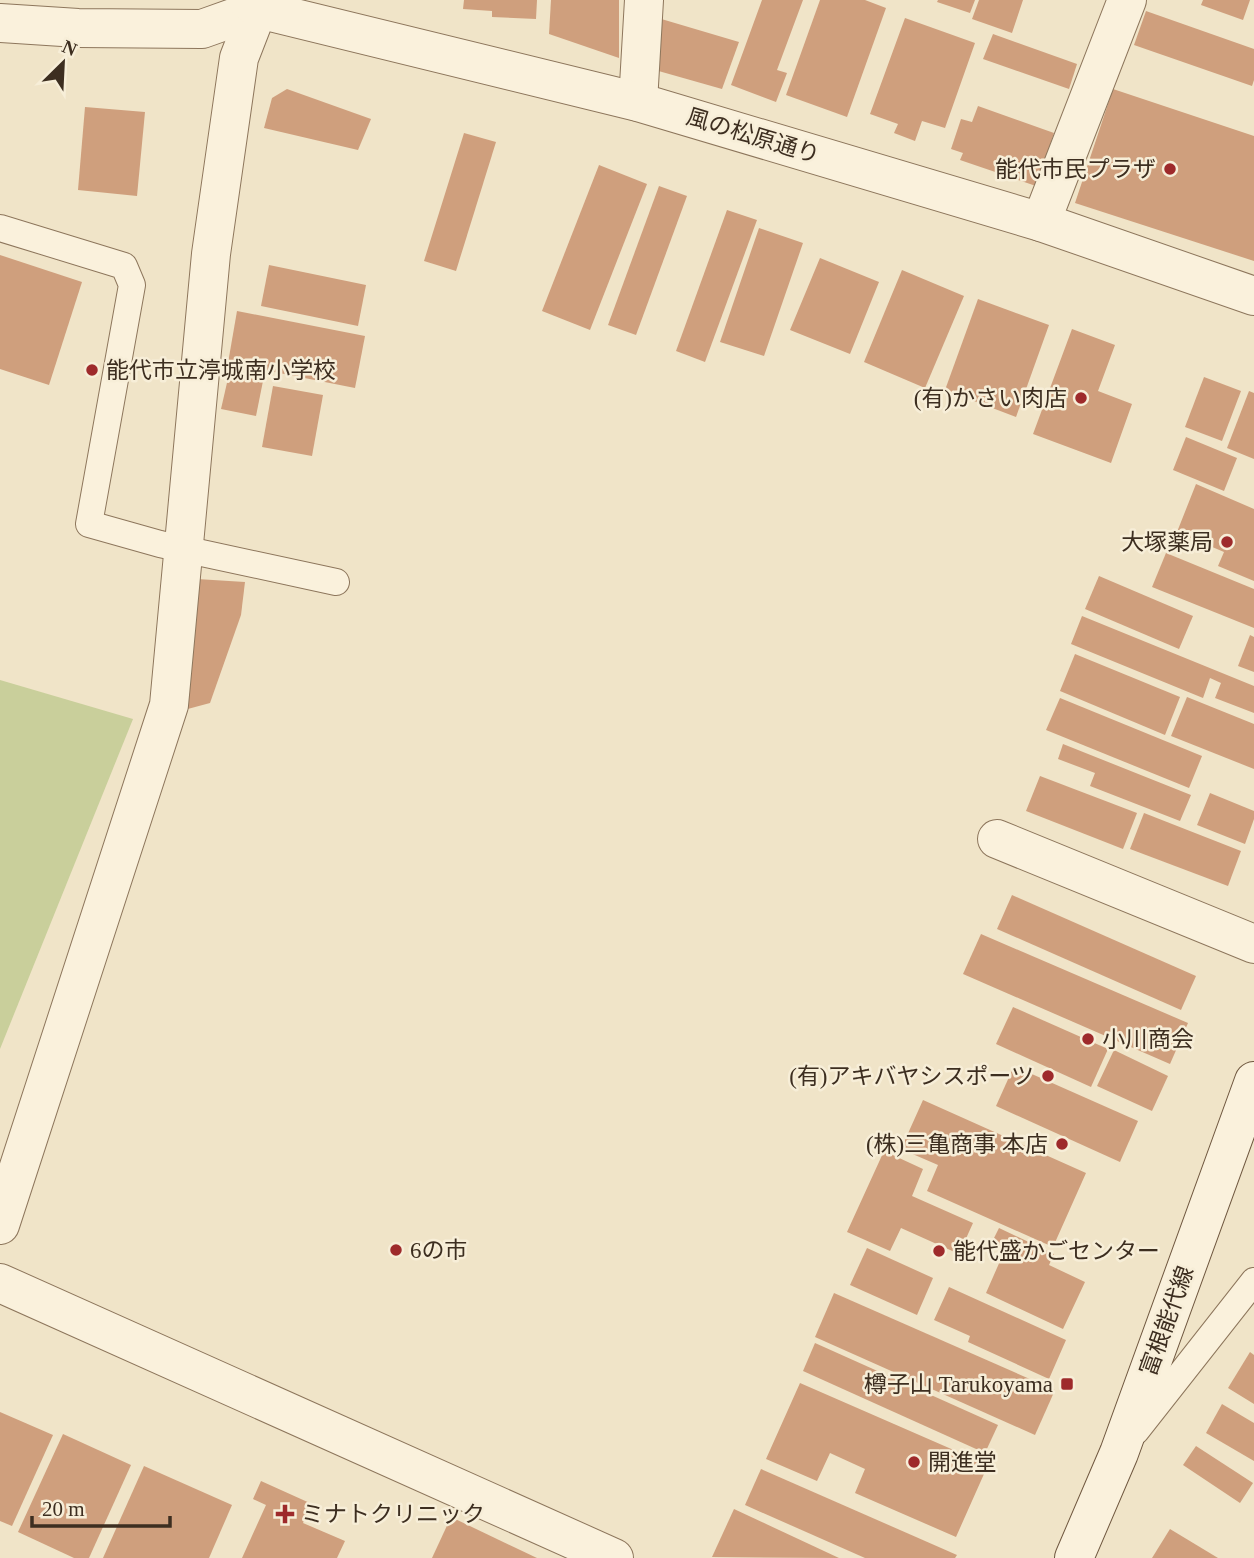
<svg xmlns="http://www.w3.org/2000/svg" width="1254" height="1558" font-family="'Times New Roman','Noto Sans JP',serif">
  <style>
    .green { fill: #c9cf9b }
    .building { fill: #cf9f7d }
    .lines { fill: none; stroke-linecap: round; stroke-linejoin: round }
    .service-casing { stroke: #8d765c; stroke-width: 28 }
    .minor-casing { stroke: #8d765c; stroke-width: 40 }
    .tertiary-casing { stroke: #8d765c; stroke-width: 40 }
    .secondary-casing { stroke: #6f573f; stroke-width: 40 }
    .service { stroke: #faf1dc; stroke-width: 26 }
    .minor { stroke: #faf1dc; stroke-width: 38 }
    .tertiary { stroke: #faf1dc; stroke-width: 38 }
    .secondary { stroke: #faf1dc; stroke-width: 38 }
    .poi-dot { fill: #9e2a2b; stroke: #f7eed8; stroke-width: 2.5 }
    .labels { text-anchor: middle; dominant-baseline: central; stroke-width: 5; stroke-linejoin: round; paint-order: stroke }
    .street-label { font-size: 23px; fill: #3d2e20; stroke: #f7eed8 }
    .poi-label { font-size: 23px; fill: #3d2e20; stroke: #f7eed8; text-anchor: end }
  </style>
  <rect width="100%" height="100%" fill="#f0e4c8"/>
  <!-- green -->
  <polygon class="green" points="0,680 133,719 0,1049"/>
  <!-- building -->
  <g class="building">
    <polygon points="464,0 537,0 536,19 492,17 492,11 463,9"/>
    <polygon points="551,0 619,0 619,58 549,34"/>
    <polygon points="762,0 803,0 777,70 787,73 776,102 731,85"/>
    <polygon points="820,0 865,0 886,8 847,117 786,95"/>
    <polygon points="938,0 975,0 970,13 937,2"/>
    <polygon points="979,0 1023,0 1012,33 972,19"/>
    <polygon points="1203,0 1250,0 1243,20 1201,5"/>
    <polygon points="1146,11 1254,49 1254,80 1252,86 1134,45"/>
    <polygon points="658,18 739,42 722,89 655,70"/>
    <polygon points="905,18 975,43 945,128 922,121 915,141 894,133 898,124 870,114"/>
    <polygon points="993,34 1077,64 1069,89 983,59"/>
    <polygon points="287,89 371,119 358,150 264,128 272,98"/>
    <polygon points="1113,89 1254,136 1254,261 1075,203"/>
    <polygon points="978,106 1054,133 1036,186 960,160 963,153 951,149 961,119 972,122"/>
    <polygon points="85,107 145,112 137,196 78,190"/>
    <polygon points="464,133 496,142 456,271 424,261"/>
    <polygon points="599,165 647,184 590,330 542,311"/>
    <polygon points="659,186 687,196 636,335 608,325"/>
    <polygon points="727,210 757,220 705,362 676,351"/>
    <polygon points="759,228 803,243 764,356 720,342"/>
    <polygon points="0,255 82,282 49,385 0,369"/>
    <polygon points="820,258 879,282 850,354 790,330"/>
    <polygon points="269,265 366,285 358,326 261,306"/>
    <polygon points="902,270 964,296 925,388 864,362"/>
    <polygon points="978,299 1049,325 1016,417 945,390"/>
    <polygon points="237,311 365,336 355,388 228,363"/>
    <polygon points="1072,329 1115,345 1098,391 1132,404 1111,463 1033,434"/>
    <polygon points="229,374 263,381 256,416 221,409"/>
    <polygon points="1204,377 1241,391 1222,441 1185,427"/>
    <polygon points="273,386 323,395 312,456 262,447"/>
    <polygon points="1249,391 1254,393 1254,459 1227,448"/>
    <polygon points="1186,437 1237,458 1224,491 1173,470"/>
    <polygon points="1196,484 1254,509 1254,581 1218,566 1224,552 1177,532"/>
    <polygon points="1166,553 1254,589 1254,628 1152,587"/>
    <polygon points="1099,576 1193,616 1179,649 1085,609"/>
    <polygon points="197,579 245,582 241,615 210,703 184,710"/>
    <polygon points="1082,616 1254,686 1254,713 1215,698 1221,683 1210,678 1203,698 1071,644"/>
    <polygon points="1250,635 1254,637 1254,672 1238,666"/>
    <polygon points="1075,654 1180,697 1165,735 1060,691"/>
    <polygon points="1187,697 1254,724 1254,769 1171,736"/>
    <polygon points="1060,698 1202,756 1189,788 1046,730"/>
    <polygon points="1063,744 1191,795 1180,821 1090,786 1095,773 1058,759"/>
    <polygon points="1040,776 1137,813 1123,849 1026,811"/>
    <polygon points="1210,793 1254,811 1254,819 1245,844 1197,825"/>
    <polygon points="1144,813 1241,851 1228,886 1130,849"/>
    <polygon points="1012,895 1196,976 1181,1010 997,929"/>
    <polygon points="981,934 1188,1023 1170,1064 963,974"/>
    <polygon points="1013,1007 1108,1049 1091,1087 996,1044"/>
    <polygon points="1114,1050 1168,1076 1152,1111 1097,1086"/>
    <polygon points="1014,1066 1138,1121 1120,1162 996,1106"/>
    <polygon points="923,1100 1086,1173 1053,1247 927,1191 938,1165 901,1149"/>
    <polygon points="884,1151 923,1169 912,1196 973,1223 959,1254 901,1228 890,1251 847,1232"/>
    <polygon points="999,1228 1054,1254 1049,1265 1085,1282 1063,1329 986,1293 1004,1252 990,1246"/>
    <polygon points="867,1248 933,1278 917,1315 850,1285"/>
    <polygon points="949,1287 1066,1340 1049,1379 968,1342 970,1336 934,1320"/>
    <polygon points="834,1293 1055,1390 1035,1435 815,1337"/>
    <polygon points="815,1343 998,1425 985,1453 803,1371"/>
    <polygon points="1250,1352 1254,1355 1254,1404 1228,1388"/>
    <polygon points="800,1383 988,1465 956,1537 855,1493 865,1469 830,1453 817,1481 766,1459"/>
    <polygon points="1222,1404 1254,1423 1254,1461 1206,1433"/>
    <polygon points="0,1412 53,1435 12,1526 0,1521"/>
    <polygon points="63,1434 131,1465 89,1558 74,1558 18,1532"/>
    <polygon points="1196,1446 1253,1483 1240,1503 1183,1465"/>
    <polygon points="144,1466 232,1505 209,1558 103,1558"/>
    <polygon points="761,1469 957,1555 955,1558 865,1558 745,1505"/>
    <polygon points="261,1481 312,1504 303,1523 345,1541 337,1558 242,1558 266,1505 253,1499"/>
    <polygon points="734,1509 839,1558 712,1557"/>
    <polygon points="451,1517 537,1558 432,1558"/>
    <polygon points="1170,1529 1218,1558 1152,1558"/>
  </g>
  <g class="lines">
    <!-- service casing -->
    <g class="service-casing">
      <g id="service">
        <polyline points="0,228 124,266 132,285 89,524 160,544 336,582"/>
        <polyline points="1136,1431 1254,1281"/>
      </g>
    </g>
    <!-- minor casing -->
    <g class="minor-casing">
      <g id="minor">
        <polyline points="0,23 78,28 202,29 258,9"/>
        <polyline points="638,102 644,0"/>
        <polyline points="1041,222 1127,0"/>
        <polyline points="997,839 1254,944"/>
        <polyline points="0,1225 169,705 211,254 239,58 258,9 256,0"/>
      </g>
    </g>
    <!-- tertiary casing -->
    <g class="tertiary-casing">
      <g id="tertiary">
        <polyline points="247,0 258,9 638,102 1041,222 1254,296"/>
        <polyline points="0,1283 614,1558"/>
      </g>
    </g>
    <!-- secondary casing -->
    <g class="secondary-casing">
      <polyline id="secondary" points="1074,1558 1119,1453 1254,1081"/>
    </g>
    <!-- service -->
    <use href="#service" class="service"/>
    <!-- minor -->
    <use href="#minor" class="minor"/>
    <!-- tertiary -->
    <use href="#tertiary" class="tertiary"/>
    <!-- secondary -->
    <use href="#secondary" class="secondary"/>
  </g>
  <!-- markers -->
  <g class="poi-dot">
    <circle cx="1170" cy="169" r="7"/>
    <circle cx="92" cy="370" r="7"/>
    <circle cx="1081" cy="398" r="7"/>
    <circle cx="1227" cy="542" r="7"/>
    <circle cx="1088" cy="1039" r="7"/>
    <circle cx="1048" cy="1076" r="7"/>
    <circle cx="1062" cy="1144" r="7"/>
    <circle cx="396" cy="1250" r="7"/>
    <circle cx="939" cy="1251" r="7"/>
    <rect x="1060" y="1377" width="14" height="14" rx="3.5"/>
    <circle cx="914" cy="1462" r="7"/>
    <path d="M281.5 1503.5h7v7h7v7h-7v7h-7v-7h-7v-7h7z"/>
  </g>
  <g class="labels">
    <!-- street labels -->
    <g class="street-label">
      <text transform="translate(753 136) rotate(17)">風の松原通り</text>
      <text transform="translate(1167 1321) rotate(-70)">富根能代線</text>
    </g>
    <!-- poi labels -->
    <g class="poi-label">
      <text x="1156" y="169">能代市民プラザ</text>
      <text x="106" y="370" text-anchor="start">能代市立渟城南小学校</text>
      <text x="1067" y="398">(有)かさい肉店</text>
      <text x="1213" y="542">大塚薬局</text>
      <text x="1102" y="1039" text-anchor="start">小川商会</text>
      <text x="1034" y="1076">(有)アキバヤシスポーツ</text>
      <text x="1048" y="1144">(株)三亀商事 本店</text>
      <text x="410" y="1250" text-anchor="start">6の市</text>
      <text x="953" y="1251" text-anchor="start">能代盛かごセンター</text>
      <text x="1053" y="1384">樽子山 Tarukoyama</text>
      <text x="928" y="1462" text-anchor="start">開進堂</text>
      <text x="301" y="1514" text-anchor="start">ミナトクリニック</text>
    </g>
  </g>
  <!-- north arrow -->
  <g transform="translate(63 63) rotate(24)" stroke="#f7eed8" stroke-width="5" paint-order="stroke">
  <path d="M0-5L12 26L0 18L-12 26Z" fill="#3d2e20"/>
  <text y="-10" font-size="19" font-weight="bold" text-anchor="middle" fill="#3d2e20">N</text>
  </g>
  <!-- scale -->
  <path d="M32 1516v10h138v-10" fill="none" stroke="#3d2e20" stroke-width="3.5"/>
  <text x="42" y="1516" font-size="21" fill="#3d2e20" stroke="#f7eed8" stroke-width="5" paint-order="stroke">20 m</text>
</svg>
